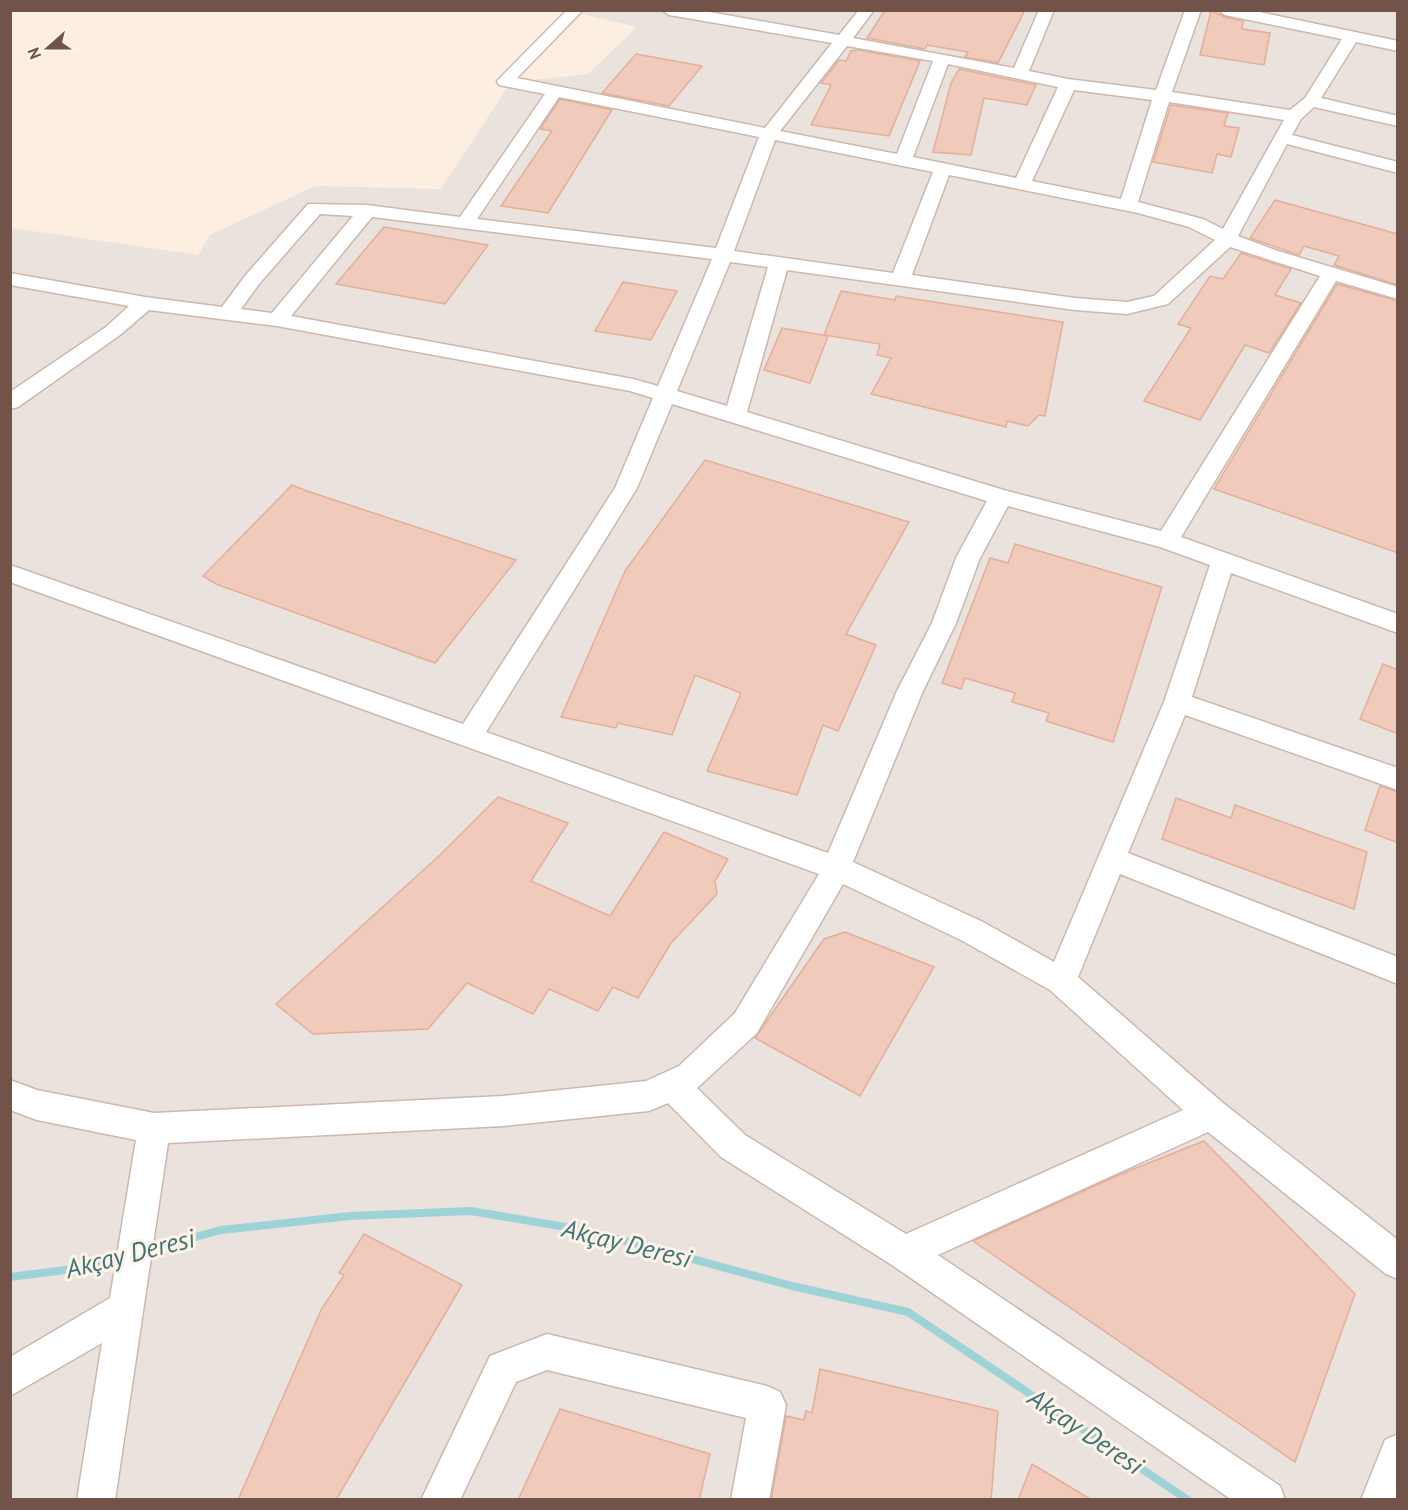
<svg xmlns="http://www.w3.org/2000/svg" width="1408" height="1510" font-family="'PT Sans',sans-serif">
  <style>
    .industrial { fill: #eae2dd }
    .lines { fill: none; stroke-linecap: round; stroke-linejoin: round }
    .stream { stroke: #9dd3d6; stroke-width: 8 }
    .building { fill: #f0caba; stroke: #e3ae9a; stroke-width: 1.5 }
    .street-casing { stroke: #ceb7ac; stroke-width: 3 }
    .street { fill: #fff; fill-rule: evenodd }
    .labels { text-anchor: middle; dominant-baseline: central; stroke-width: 6; stroke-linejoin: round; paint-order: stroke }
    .near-water-label { font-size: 26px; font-style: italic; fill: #3d7478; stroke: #fff3e7 }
  </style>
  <rect width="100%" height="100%" fill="#fcefe1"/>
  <!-- industrial -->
  <polygon class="industrial" points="570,11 1397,11 1397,1499 11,1500 11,228 198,255 210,235 315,186 441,189 511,82 588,74 637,27"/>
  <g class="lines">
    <!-- stream -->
    <g class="stream">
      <polyline points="144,1251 221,1230 350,1216 471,1211 589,1231 792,1286 908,1312 1188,1500"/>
      <polyline points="10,1277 89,1267 125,1257"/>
    </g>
  </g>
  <!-- building -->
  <g class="building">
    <polygon points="885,10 1025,10 998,63 965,57 968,52 927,45 925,49 867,38"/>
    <polygon points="1211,11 1225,17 1243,21 1242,29 1270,33 1264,65 1200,55"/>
    <polygon points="859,50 920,61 889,136 811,125 831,85 821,83 839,60 846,61 851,51"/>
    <polygon points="636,54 702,66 669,106 602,93"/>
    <polygon points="959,69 1036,85 1027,105 984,98 971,155 933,152 951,83"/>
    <polygon points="560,99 612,110 548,213 501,206 552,131 540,129"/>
    <polygon points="1171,105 1228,113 1224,126 1239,128 1231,157 1217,154 1212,173 1153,162"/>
    <polygon points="1275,200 1398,234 1398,285 1334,265 1339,256 1304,246 1299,255 1250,238"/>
    <polygon points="384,227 488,245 445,304 336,284"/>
    <polygon points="1241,253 1291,269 1275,295 1301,303 1269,353 1245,345 1200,420 1144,401 1191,328 1178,324 1210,276 1223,279"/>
    <polygon points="623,282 677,291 651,340 595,331"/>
    <polygon points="1337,284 1398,301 1398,553 1214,489"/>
    <polygon points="841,291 895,300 896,296 1063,322 1045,416 1039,415 1028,426 1007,421 1006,427 871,394 891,358 877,355 880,344 824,335"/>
    <polygon points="782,328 828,336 810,383 764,370"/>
    <polygon points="705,460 909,522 846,634 876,645 838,731 823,725 797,795 707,771 741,693 695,675 672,735 618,723 616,728 561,717 625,571"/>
    <polygon points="292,485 307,491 516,560 435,663 216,584 203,576"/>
    <polygon points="1015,544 1162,587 1113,742 1046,721 1049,713 1012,702 1015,693 965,678 961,689 942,683 990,558 1008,563"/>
    <polygon points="1383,664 1398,670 1398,734 1360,719"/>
    <polygon points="1380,786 1398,792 1398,843 1365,830"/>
    <polygon points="498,797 568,823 531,881 610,916 664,832 728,859 715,881 717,894 671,943 638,998 613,987 598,1011 549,989 533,1014 467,983 428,1029 313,1034 276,1004 440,855"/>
    <polygon points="1176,798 1231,818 1235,805 1367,852 1354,909 1162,839"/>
    <polygon points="845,932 934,967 860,1096 755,1038 824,939"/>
    <polygon points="1204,1141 1355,1294 1295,1462 973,1241 1121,1174"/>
    <polygon points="364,1234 462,1285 336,1500 238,1500 321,1310 344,1275 339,1273"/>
    <polygon points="820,1369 998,1411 991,1500 771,1500 786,1416 804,1420 806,1411 812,1413"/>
    <polygon points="560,1409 710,1454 699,1500 518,1500"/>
    <polygon points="1032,1464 1092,1500 1018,1500"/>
  </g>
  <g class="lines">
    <!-- street casing -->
    <g class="street-casing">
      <g id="street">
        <path d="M567 10H583L517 78 765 128 832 43 669 15 662 10H698L839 35 859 10H874L853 38 1014 68 1039 10H1054L1029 71 1068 79 1156 90 1185 10H1201L1172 92 1290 110 1305 98 1342 39 1225 15 1218 10H1250L1398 41V51L1356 42 1321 98 1398 116V126L1314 107 1301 119 1292 135 1398 162V173L1287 144 1238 236 1278 251 1398 287V299L1336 281 1181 537 1398 614V633L1231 573 1192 697 1398 768V790L1185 715 1128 853 1398 957V984L1120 874 1078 977 1223 1103 1398 1240V1279L1386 1274 1208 1132 938 1255 1280 1486 1285 1500H1232L892 1265 721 1157 668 1103 649 1111 503 1126 168 1143 115 1500H77L102 1343 10 1396V1357L110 1298 136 1140 37 1120 10 1110V1080L37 1090 154 1113 503 1096 646 1081 679 1066 735 1013 819 874 10 582V565L463 724 615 488 653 398 630 391 277 326 149 310 120 335 18 407 10 409V392L106 327 129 306 10 285V273L145 297 222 307 245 276 308 204 367 205 460 217 545 94 499 85 497 81ZM847 46 933 61 897 154 780 131ZM948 64 1058 87 1016 178 913 157ZM1074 90 1152 100 1121 199 1032 181ZM559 97 759 137 716 248 477 219ZM1169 102 1284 120 1223 229 1203 219 1138 202ZM775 140 933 172 893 273 734 251ZM949 175 1138 213 1189 227 1215 240 1154 296 1127 302 1075 298 912 275ZM320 214 353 216 272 313 241 309 259 284ZM372 217 712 259 658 386 633 379 291 316ZM1230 247 1320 276 1161 531 1007 491 747 412 787 270 1075 310 1127 314 1168 304ZM730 262 768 267 727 406 677 391ZM672 404 987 501 956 558 932 623 897 691 828 853 486 732 637 488ZM1008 506 1160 547 1210 565 1164 702 1054 962 983 922 853 862 923 691 956 623 980 558ZM843 884 961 940 1050 990 1183 1110 906 1234 745 1135 697 1088 757 1033Z"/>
        <polygon points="547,1334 767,1386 780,1392 786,1405 769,1500 731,1500 746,1418 547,1370 516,1382 460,1500 421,1500 490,1356"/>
        <polygon points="1398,1434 1398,1500 1361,1500 1385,1440"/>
      </g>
    </g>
    <!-- street -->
    <use href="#street" class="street"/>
  </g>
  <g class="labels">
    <!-- near-water labels -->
    <g class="near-water-label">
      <text transform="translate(627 1243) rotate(14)">Akçay Deresi</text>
      <text transform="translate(130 1253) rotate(-14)">Akçay Deresi</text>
      <text transform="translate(1086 1431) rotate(34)">Akçay Deresi</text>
    </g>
  </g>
  <!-- border -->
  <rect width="1408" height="1510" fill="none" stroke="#725349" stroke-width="24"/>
  <!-- north arrow -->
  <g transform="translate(48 48) rotate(249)" stroke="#fff3e7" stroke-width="4.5" paint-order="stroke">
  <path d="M0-4.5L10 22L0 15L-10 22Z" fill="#725349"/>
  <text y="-9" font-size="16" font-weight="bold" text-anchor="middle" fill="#725349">N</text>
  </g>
</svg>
